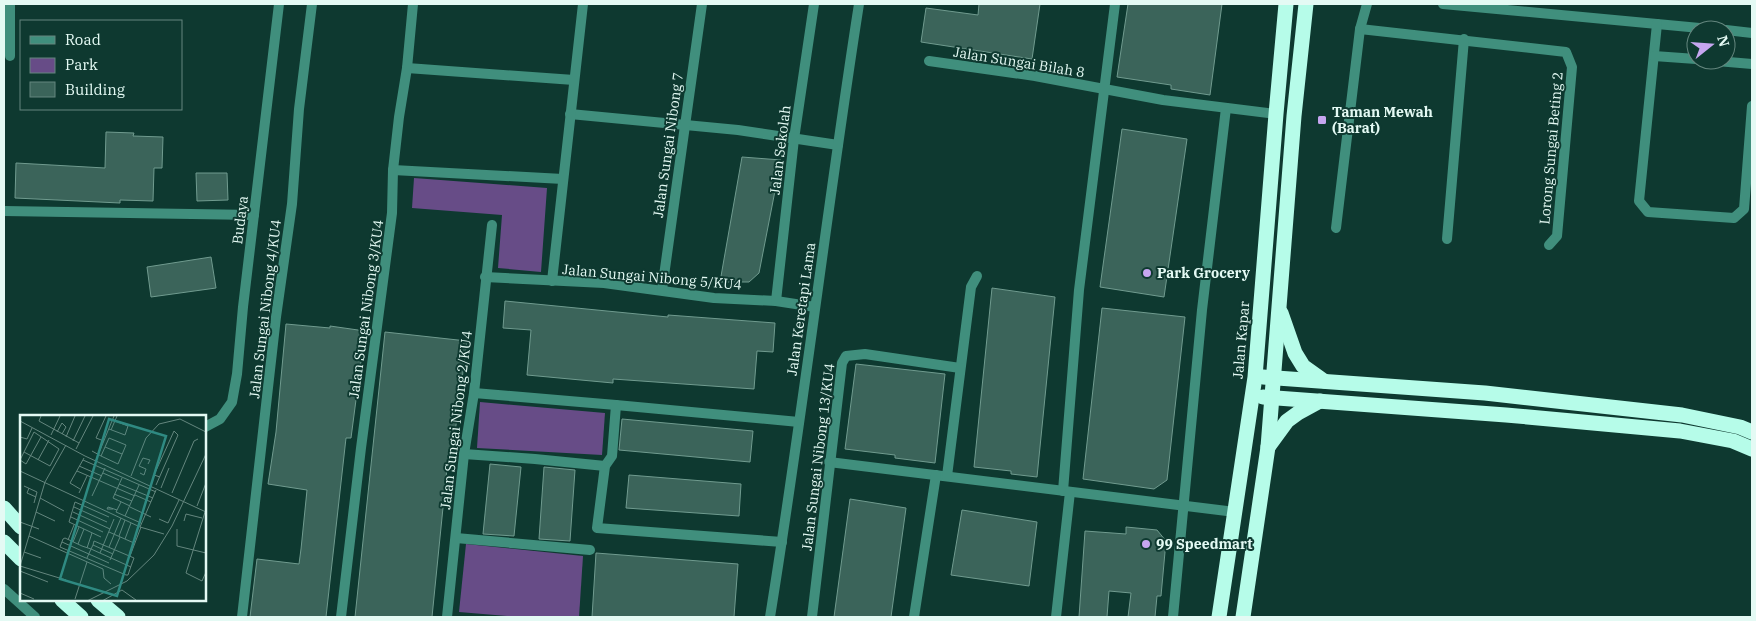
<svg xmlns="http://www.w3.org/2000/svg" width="1756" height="621" font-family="'IBM Plex Serif',serif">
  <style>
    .green { fill: #674c87 }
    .building { fill: #3b645a; stroke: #709b8f }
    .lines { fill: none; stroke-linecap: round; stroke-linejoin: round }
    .street { stroke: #408f7d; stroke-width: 10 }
    .highway { stroke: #b6fce9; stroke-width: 15 }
    .poi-dot { fill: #c6a6f0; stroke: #0e3930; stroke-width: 2 }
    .labels { text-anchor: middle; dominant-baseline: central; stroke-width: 4; stroke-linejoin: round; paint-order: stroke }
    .street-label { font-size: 14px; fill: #e4faf4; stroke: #0e3930 }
    .poi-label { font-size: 14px; font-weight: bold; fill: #e4faf4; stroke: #0e3930; text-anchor: start }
    .inset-road { fill: none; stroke: #64867e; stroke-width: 1 }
    .view { fill: #2f8a82; fill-opacity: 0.15; stroke: #2f8a82; stroke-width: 2.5 }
    .inset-edge { fill: none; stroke: #e4faf4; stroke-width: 2.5 }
  </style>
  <rect width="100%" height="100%" fill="#0e3930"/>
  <!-- green -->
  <g class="green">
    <polygon points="414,178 547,188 541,272 498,268 502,215 412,208"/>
    <polygon points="480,402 605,413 602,455 477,448"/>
    <polygon points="466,544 583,556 579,617 518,617 459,612"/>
  </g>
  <!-- building -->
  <g class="building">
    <polygon points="979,4 1040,4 1032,59 921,42 926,8 978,15"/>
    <polygon points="1128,4 1222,4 1210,95 1171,89 1171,85 1117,77"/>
    <polygon points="1122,129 1187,139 1164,297 1100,287"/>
    <polygon points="106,132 134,133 133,136 163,137 162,168 154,168 153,201 120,200 120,203 15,198 16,163 105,168"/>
    <polygon points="742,157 781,160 759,273 749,282 720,282"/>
    <polygon points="196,173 227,173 228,200 197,201"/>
    <polygon points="211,257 216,288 151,297 147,267"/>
    <polygon points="992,288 1055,297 1037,477 1011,474 1011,471 974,467"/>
    <polygon points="505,301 668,317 668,315 775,323 773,352 757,351 754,389 613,379 613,383 527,375 531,330 503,328"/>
    <polygon points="1102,308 1185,317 1167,480 1154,489 1083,479"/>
    <polygon points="286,324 330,328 330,326 365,331 351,438 346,438 326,617 250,617 257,559 299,564 301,549 307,490 268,484 276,432"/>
    <polygon points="385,332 467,341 453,448 449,448 432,617 355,617"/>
    <polygon points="856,364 945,374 935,463 895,458 895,455 845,449"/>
    <polygon points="622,419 753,431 750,462 619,450"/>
    <polygon points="490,464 521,467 514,536 483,534"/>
    <polygon points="544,467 575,470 570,541 539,539"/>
    <polygon points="629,475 741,484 739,516 626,508"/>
    <polygon points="850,499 906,508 891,617 834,617"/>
    <polygon points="962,510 1037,522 1029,586 951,575"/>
    <polygon points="1126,527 1157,530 1166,541 1161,596 1157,596 1155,617 1128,617 1131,593 1109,591 1107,617 1079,617 1085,531 1126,534"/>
    <polygon points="596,553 738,564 734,617 592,617"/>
  </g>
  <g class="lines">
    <!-- street -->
    <g class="street">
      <polyline points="10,4 10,56"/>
      <polyline points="1443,4 1721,30"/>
      <polyline points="1657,24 1639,201 1648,212 1734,218 1744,209 1752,106"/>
      <polyline points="1360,29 1566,52 1572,67 1557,236 1549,245"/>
      <polyline points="1726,30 1752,33"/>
      <polyline points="1654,56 1696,59"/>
      <polyline points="1705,60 1752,64"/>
      <polyline points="929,61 1035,76 1163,100 1276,114"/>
      <polyline points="407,68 574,80"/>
      <polyline points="570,114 738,130 838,145"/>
      <polyline points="393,170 563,179"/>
      <polyline points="4,211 254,215"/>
      <polyline points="1336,228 1360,29 1367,4"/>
      <polyline points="1447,239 1464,39"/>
      <polyline points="485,277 604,283 714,298 776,301 815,307"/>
      <polyline points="552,281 583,4"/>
      <polyline points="662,290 702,4"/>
      <polyline points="776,301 794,139 814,4"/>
      <polyline points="474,393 616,405 799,422"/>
      <polyline points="616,405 612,456 605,466 597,528 782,542"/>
      <polyline points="205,427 220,419 232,402 237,374 243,307 279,4"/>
      <polyline points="464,454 535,459 605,466"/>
      <polyline points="829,462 1235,512"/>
      <polyline points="947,476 971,287 977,276"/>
      <polyline points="1063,491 1079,290 1115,4"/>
      <polyline points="456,538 590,550"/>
      <polyline points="4,589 35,617"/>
      <polyline points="242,617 276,317 292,204 299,109 312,4"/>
      <polyline points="341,617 361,448 392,213 393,170 399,117 407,68 413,4"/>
      <polyline points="447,617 464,454 474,393 492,225"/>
      <path d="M770 617C803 413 827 208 859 4"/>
      <polyline points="812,617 842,363 846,356 865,354 960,368"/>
      <polyline points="914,617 936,475"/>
      <polyline points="1056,617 1070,492"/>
      <polyline points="1173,617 1202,310 1226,108"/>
    </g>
    <!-- highway -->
    <g class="highway">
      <polyline points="1281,313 1295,353 1303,366 1324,381"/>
      <polyline points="1263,377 1485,393 1682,415 1740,427 1752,432"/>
      <polyline points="1263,397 1506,415 1680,431 1733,441 1752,449"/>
      <polyline points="1268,447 1287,421 1298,413 1320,401"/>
      <polyline points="4,508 21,527"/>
      <polyline points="4,542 21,559"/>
      <polyline points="62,600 81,617"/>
      <polyline points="98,600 118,617"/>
      <polyline points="1219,617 1255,377 1276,114 1286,4"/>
      <polyline points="1243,617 1268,447 1294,116 1306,4"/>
    </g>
  </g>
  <!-- markers -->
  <g class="poi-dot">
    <rect x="1317" y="115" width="10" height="10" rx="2.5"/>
    <circle cx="1147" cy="273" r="5"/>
    <circle cx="1146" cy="544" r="5"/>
  </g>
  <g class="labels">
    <!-- street labels -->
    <g class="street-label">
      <text transform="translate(1019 62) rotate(9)">Jalan Sungai Bilah 8</text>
      <text transform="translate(668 145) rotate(-82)">Jalan Sungai Nibong 7</text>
      <text transform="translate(1551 148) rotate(-85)">Lorong Sungai Beting 2</text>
      <text transform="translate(780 150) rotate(-83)">Jalan Sekolah</text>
      <text transform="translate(240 220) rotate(-83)">Budaya</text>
      <text transform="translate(652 277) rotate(5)">Jalan Sungai Nibong 5/KU4</text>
      <text transform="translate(265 309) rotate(-83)">Jalan Sungai Nibong 4/KU4</text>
      <text transform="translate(366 309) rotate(-82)">Jalan Sungai Nibong 3/KU4</text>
      <text transform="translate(801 309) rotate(-82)">Jalan Keretapi Lama</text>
      <text transform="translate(1241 340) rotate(-85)">Jalan Kapar</text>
      <text transform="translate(456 420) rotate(-83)">Jalan Sungai Nibong 2/KU4</text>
      <text transform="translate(818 457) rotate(-83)">Jalan Sungai Nibong 13/KU4</text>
    </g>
    <!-- poi labels -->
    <g class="poi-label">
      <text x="1332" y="112">Taman Mewah<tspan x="1332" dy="16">(Barat)</tspan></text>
      <text x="1157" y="273">Park Grocery</text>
      <text x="1156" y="544">99 Speedmart</text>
    </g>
  </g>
  <!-- overview -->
  <g transform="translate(20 415)">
    <rect width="186" height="186" fill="#0e3930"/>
    <path class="inset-road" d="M21 1 19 6 59 28M0 6 65 41 186 97M89 14 105 20 108 11 95 6M91 15 97 1M37 17 42 8 46 12 42 19M31 20 40 1M0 22 7 24 12 13M21 22 6 49 0 45 14 17 39 34 30 51M46 22 55 1M53 26 65 1M84 26 76 23 86 1M46 30 25 67 0 151 46 165M85 32 102 39M56 34 73 1M72 36 81 41 98 49 106 30 89 23 81 41M4 37 30 51M18 45 29 25M63 45 136 77M76 45 94 1M59 51 82 61M119 51 123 43 130 45 128 49M119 51 126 54 124 60 120 58M0 56 120 112 144 119M57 56 115 81M83 58 99 65M111 61 126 23 139 9 160 4 186 17M102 63 93 83 110 91M99 69 133 83M136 70 158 20 154 16 134 60 140 62M4 71 17 77 14 88M9 73 7 78 16 82M141 73 149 53M60 74 50 68 64 43M59 78 67 61M152 78 174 26 178 24M94 79 112 86M115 80 131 87M72 81 85 53M20 83 44 96M101 87 96 97 121 108M177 91 186 68M54 92 87 107M110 92 131 102M93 94H87L88 92 97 95M16 97 35 106M53 97 90 114M185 97 166 158 182 166 186 157M105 101 119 70M51 102 83 117M139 104 148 108 159 85M164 106 166 99 182 103M0 107 19 114M120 112 136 75M157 114V131L186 138M89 117 114 128M9 121 83 154 84 163 91 169M99 121 105 105M81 122 49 107 55 87 89 102M105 124 111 108M48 125 54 110M42 127 89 148M53 127 59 112M58 129 64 114M73 130 93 139M89 132 101 103M67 133 72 118M4 137 21 143M80 138 94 104M110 141 121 112M67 143 71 134 73 130 74 126 114 143 111 151 108 160H106L40 132 43 124 45 123 62 131 71 134 111 152M90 145 100 122M0 156 28 167M0 178 14 184M55 184 67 147M67 186 107 166 134 140 152 111 186 39M82 186 102 175 116 185"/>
    <path class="view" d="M89 4 146 21 97 181 40 164Z"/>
    <rect width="186" height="186" class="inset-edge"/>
  </g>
  <!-- border -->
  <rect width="1756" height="621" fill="none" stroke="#e4faf4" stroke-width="10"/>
  <!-- legend -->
  <rect x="20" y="20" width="162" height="90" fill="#0e3930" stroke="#64867e"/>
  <rect x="30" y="36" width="25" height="8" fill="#408f7d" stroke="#64867e"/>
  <text x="65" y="45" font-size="15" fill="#e4faf4">Road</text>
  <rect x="30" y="58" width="25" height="15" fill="#674c87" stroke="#64867e"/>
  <text x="65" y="70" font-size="15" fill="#e4faf4">Park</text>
  <rect x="30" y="82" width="25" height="15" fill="#3b645a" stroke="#64867e"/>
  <text x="65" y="95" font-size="15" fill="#e4faf4">Building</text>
  <!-- north arrow -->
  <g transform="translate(1711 45) rotate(73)"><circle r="24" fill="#0e3930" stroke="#64867e"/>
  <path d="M0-4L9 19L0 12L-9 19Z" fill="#c6a6f0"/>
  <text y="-8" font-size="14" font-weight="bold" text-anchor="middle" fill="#e4faf4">N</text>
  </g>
</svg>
